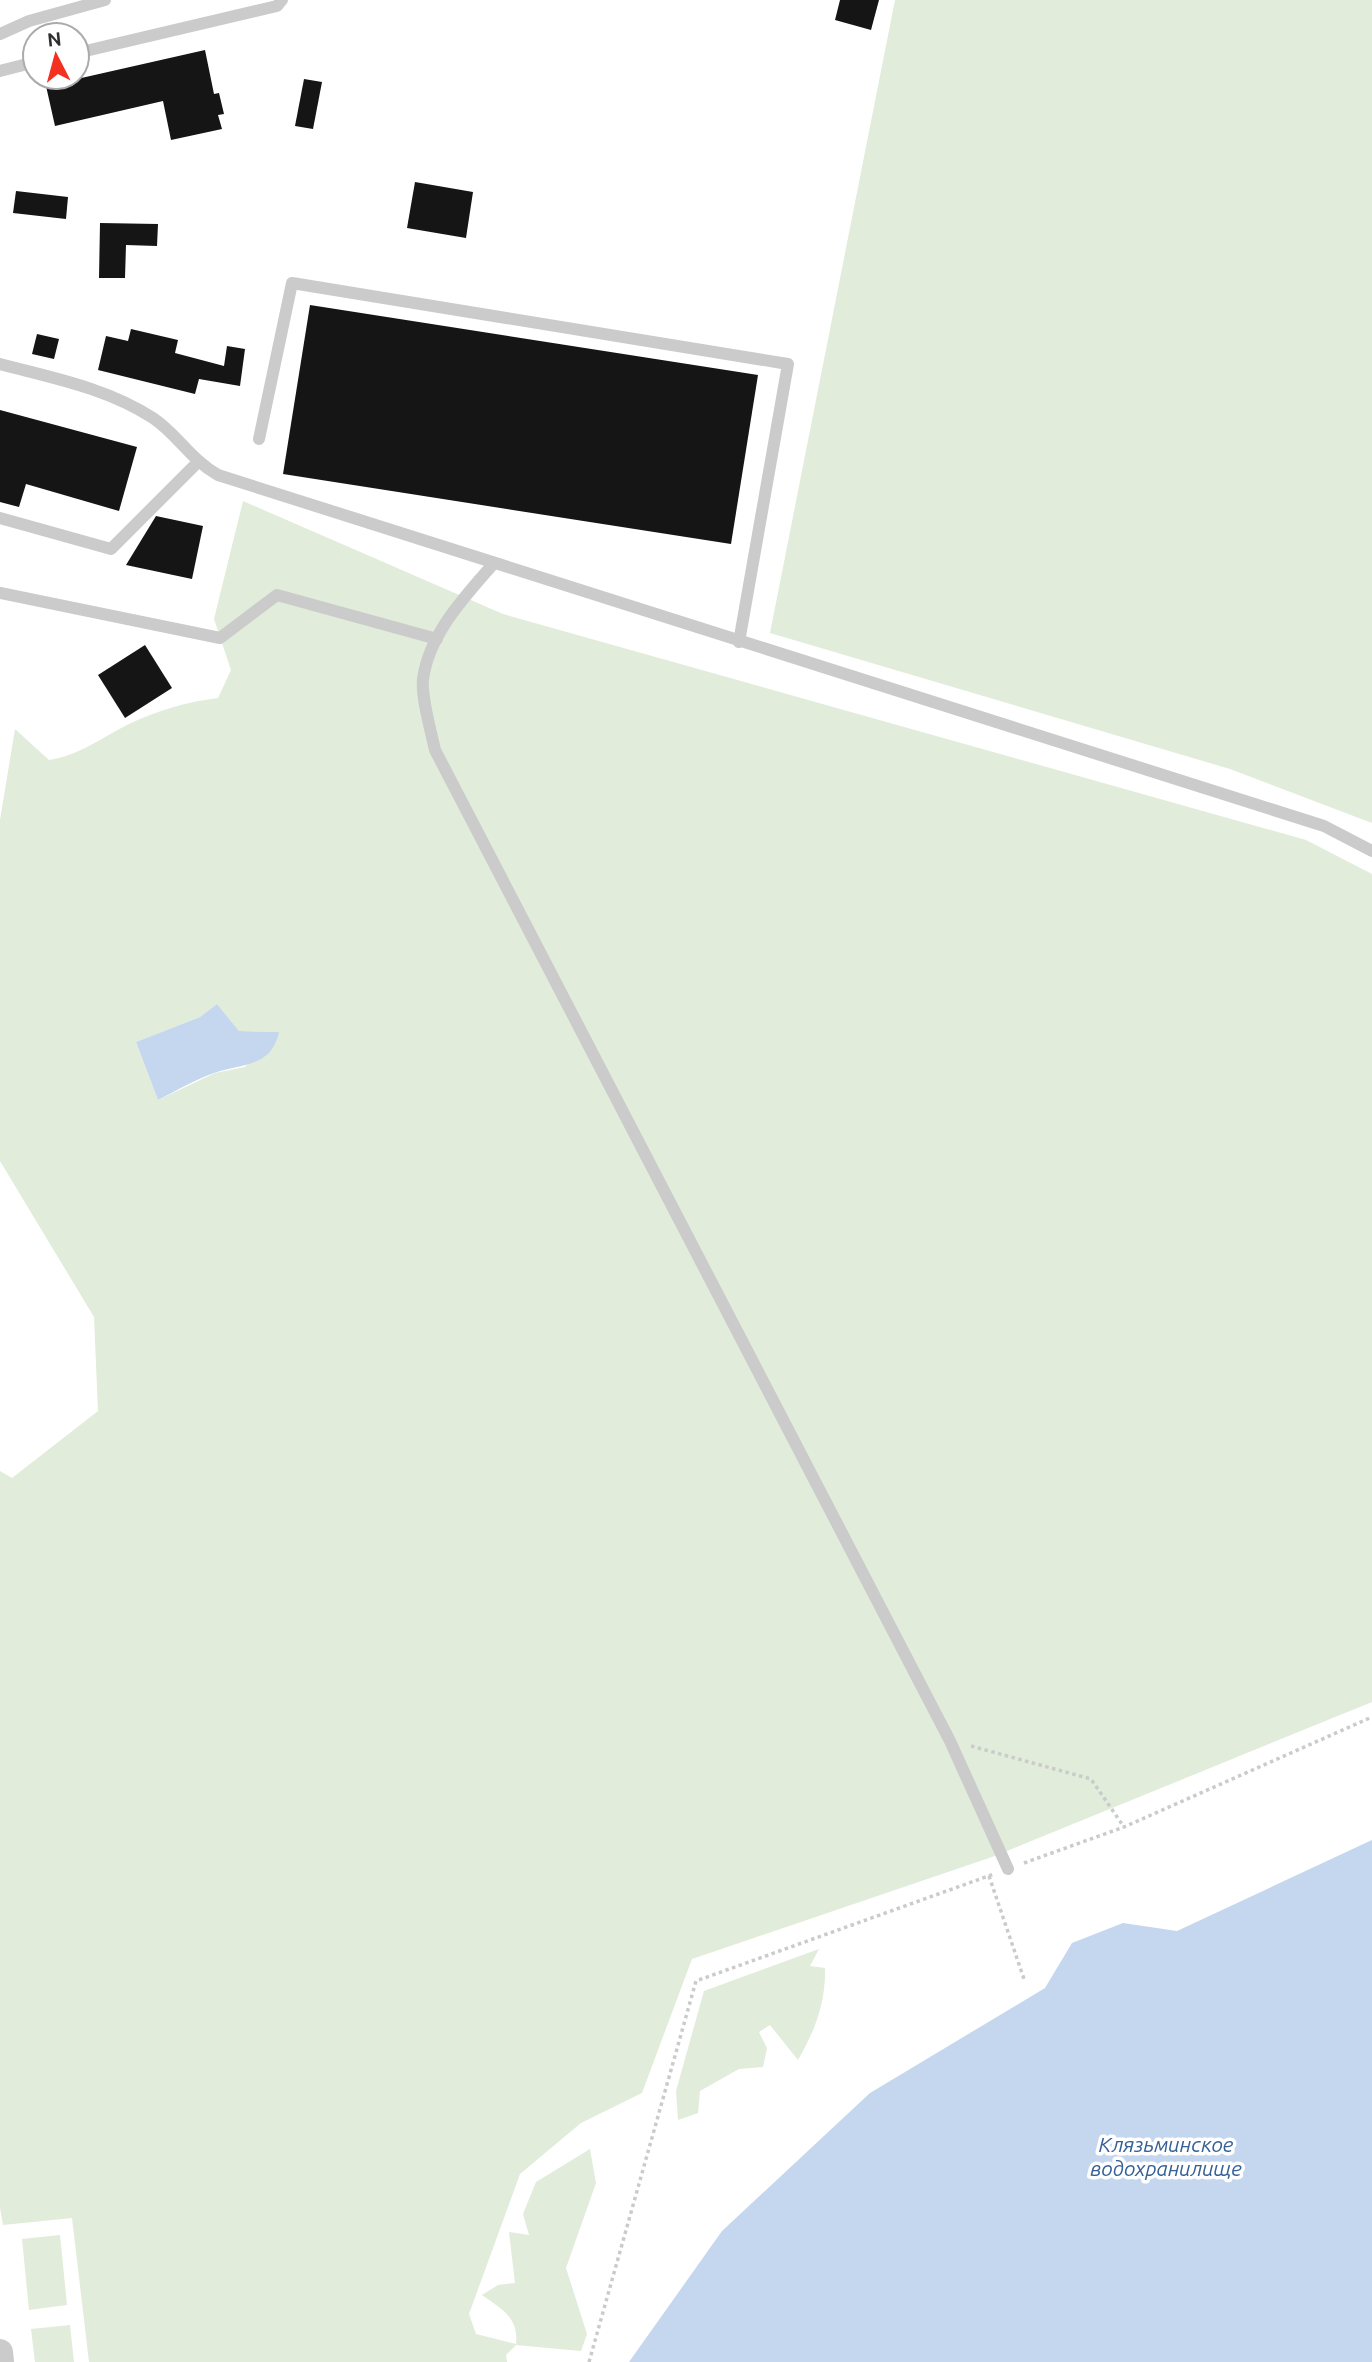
<svg xmlns="http://www.w3.org/2000/svg" width="1372" height="2362" font-family="Ubuntu,sans-serif">
  <style>
    .green { fill: #e1ecda; fill-rule: evenodd }
    .water { fill: #c4d7ee }
    .building { fill: #151515 }
    .lines { fill: none; stroke-linecap: round; stroke-linejoin: round }
    .path { stroke: #cbcbcb; stroke-width: 3.5; stroke-dasharray: 3.5 3.5; stroke-linecap: butt }
    .lane { stroke: #cbcbcb; stroke-width: 12 }
    .street { stroke: #cbcbcb; stroke-width: 26 }
    .labels { text-anchor: middle; dominant-baseline: central; stroke-width: 7; stroke-linejoin: round; paint-order: stroke }
    .water-label { font-size: 21px; font-style: italic; fill: #356196; stroke: #fff }
  </style>
  <rect width="100%" height="100%" fill="#fff"/>
  <!-- green -->
  <g class="green">
    <polygon points="895,0 1372,0 1372,823 1230,769 770,633"/>
    <path d="M243 501 503 614 1306 840 1372 874V1702L992 1857 692 1959 642 2093 581 2123 520 2174 469 2314 476 2334 516 2344C519 2318 502 2309 482 2295L498 2285 515 2283 509 2232 529 2235 523 2214 536 2182 590 2149 596 2183 566 2268 587 2334 581 2351 516 2345 506 2355 507 2362H89L72 2218 3 2225 0 2208V1471L12 1478 98 1411 94 1317 0 1161V820L15 729 49 760C78 756 103 737 129 724 159 710 186 702 218 698L231 670 214 619ZM217 1004 239 1031 278 1032 245 1067 215 1073 158 1100 136 1042 200 1017Z"/>
    <path d="M819 1949 810 1966 825 1968C826 2001 815 2031 798 2060L770 2025 759 2032 767 2048 763 2067 739 2069 700 2091 698 2113 678 2120 676 2091 704 1991Z"/>
    <polygon points="60,2235 67,2305 29,2310 22,2239"/>
    <polygon points="70,2325 74,2362 35,2362 31,2329"/>
  </g>
  <!-- water -->
  <g class="water">
    <path d="M217 1004 239 1031 279 1032C271 1068 242 1063 214 1073 194 1080 176 1091 158 1100L136 1042 200 1017Z"/>
    <polygon points="1372,1840 1372,2362 629,2362 722,2231 870,2093 1045,1988 1072,1943 1123,1923 1177,1931"/>
  </g>
  <!-- building -->
  <g class="building">
    <polygon points="840,0 879,0 871,30 835,20"/>
    <polygon points="205,50 214,94 219,93 224,114 218,115 222,129 171,140 163,101 55,126 46,86"/>
    <polygon points="304,79 322,82 313,129 295,126"/>
    <polygon points="415,182 473,192 466,238 407,228"/>
    <polygon points="16,191 68,197 66,219 13,213"/>
    <polygon points="100,223 158,224 157,246 126,245 125,278 99,278"/>
    <polygon points="310,305 758,375 731,544 283,474"/>
    <polygon points="131,329 178,340 175,353 224,366 227,346 245,349 240,386 199,379 195,394 98,370 106,336 128,341"/>
    <polygon points="37,334 59,339 54,359 32,354"/>
    <polygon points="0,410 137,447 119,511 26,484 19,507 0,502"/>
    <polygon points="156,516 203,526 192,579 126,565"/>
    <polygon points="145,645 172,688 125,718 98,675"/>
  </g>
  <g class="lines">
    <!-- path -->
    <g class="path">
      <polyline points="971,1746 1091,1779 1124,1827"/>
      <polyline points="1024,1863 1124,1827 1372,1717"/>
      <polyline points="989,1876 1025,1982"/>
      <polyline points="589,2362 696,1981 994,1874"/>
    </g>
    <!-- lane -->
    <g class="lane">
      <polyline points="0,34 29,21 105,0"/>
      <polyline points="77,53 277,6 282,0"/>
      <polyline points="0,71 35,62"/>
      <path d="M0 364C53 378 107 388 153 418 177 434 190 459 218 475L1324 826 1372 851"/>
      <polyline points="259,439 292,283 788,364 739,642"/>
      <polyline points="0,518 111,549 197,463"/>
      <path d="M494 563C465 596 429 634 423 679 421 697 431 731 435 750L950 1741 1008 1869"/>
      <polyline points="0,593 220,638 277,595 437,639"/>
    </g>
    <!-- street -->
    <polyline class="street" points="0,2352 1,2362"/>
  </g>
  <g class="labels">
    <!-- water labels -->
    <g class="water-label">
      <text x="1166" y="2144">Клязьминское<tspan x="1166" dy="24">водохранилище</tspan></text>
    </g>
  </g>
  <!-- north arrow -->
  <g transform="translate(56 56) rotate(354)"><circle r="33" fill="#ffffff" stroke="#ababab" stroke-width="2"/>
  <path d="M0-5L12 26L0 18L-12 26Z" fill="#f43120"/>
  <text y="-10" font-size="19" font-weight="bold" text-anchor="middle" fill="#2e2e2e">N</text>
  </g>
</svg>
